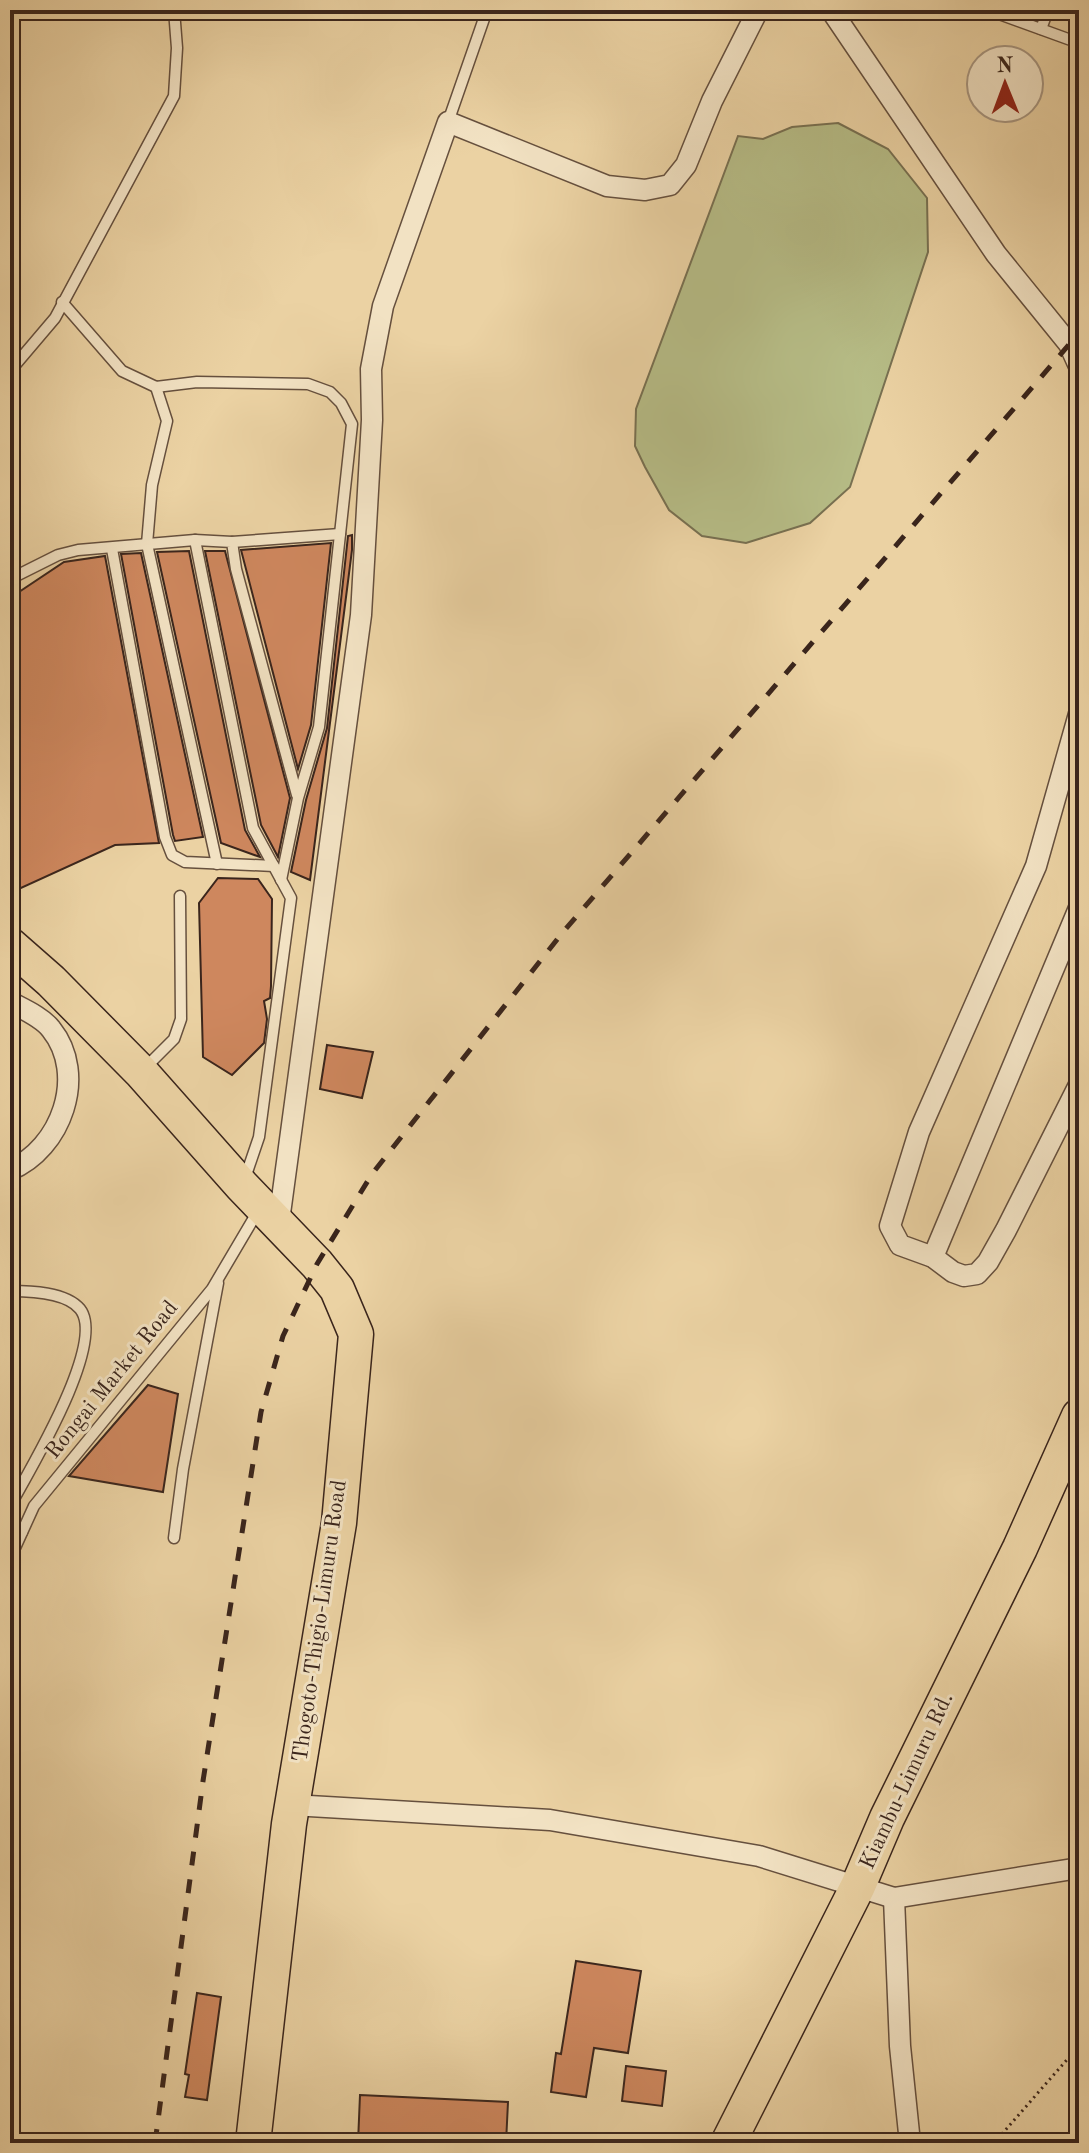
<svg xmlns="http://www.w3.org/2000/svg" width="1089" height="2153" font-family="'Old Standard TT',serif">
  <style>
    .green { fill: #b6bc86; stroke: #787051; stroke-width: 2 }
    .building { fill: #ce875e; stroke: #3a251c; stroke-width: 2 }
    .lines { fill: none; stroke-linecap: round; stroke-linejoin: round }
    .service-casing { stroke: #66503e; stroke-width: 13 }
    .minor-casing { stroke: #66503e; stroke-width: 23 }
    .trunk-casing { stroke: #3a251c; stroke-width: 37 }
    .path { stroke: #3a251c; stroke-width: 3; stroke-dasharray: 2 4; stroke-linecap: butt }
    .service { stroke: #f2e2c3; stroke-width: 10 }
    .minor { stroke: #f2e2c3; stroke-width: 20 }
    .trunk { stroke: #ebd2a3; stroke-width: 34 }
    .rail { stroke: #3a251c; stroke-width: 5; stroke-dasharray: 14 14; stroke-linecap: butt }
    .labels { text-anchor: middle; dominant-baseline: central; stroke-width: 6; stroke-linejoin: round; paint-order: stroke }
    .street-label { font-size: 22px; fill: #3a251c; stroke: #f2e2c3 }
  </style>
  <rect width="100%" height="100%" fill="#ebd2a3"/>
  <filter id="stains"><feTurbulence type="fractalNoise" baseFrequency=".0025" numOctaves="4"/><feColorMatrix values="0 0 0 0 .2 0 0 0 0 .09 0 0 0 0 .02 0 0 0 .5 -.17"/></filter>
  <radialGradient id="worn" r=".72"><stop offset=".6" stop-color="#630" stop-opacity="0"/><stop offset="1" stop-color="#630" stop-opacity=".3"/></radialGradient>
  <!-- green -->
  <polygon class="green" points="838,123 888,149 927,198 928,252 850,487 810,523 746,543 702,536 669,510 645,467 635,446 636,409 738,136 763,139 792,127"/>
  <!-- building -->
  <g class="building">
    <polygon points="352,535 352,550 310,880 291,872 306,800 327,728 348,536"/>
    <polygon points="331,543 311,725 298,769 241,550"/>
    <polygon points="189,551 245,830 260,857 221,843 157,552"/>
    <polygon points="205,551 225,551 290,798 278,857 261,825"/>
    <polygon points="141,553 203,837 175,841 173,835 121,554"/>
    <polygon points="105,556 159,843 115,845 21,888 10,885 10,598 64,562"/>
    <polygon points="218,878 258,879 272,899 271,986 270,998 264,1001 267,1019 264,1043 232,1075 203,1057 199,903"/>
    <polygon points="327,1045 373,1052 362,1098 320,1089"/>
    <polygon points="148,1385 178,1394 163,1492 69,1476"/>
    <polygon points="576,1961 641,1971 628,2053 594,2048 586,2097 551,2092 556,2053 561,2054"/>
    <polygon points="197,1993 221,1997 207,2100 185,2097 189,2075 185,2074"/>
    <polygon points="626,2066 666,2071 662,2106 622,2101"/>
    <polygon points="360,2095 508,2102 506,2143 358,2143"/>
  </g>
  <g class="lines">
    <!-- service casing -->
    <g class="service-casing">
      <g id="service">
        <polyline points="988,10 1079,43"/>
        <polyline points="1041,29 1048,10"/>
        <polyline points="448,122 487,10"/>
        <polyline points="62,302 122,371 156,387 197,382 308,384 330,392 341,403 352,424 319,727 298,798 281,880"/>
        <polyline points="10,371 55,318 174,96 177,48 174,10"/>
        <polyline points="156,387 167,421 152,485 147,544 217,864"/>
        <polyline points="195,540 253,828 291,898 259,1137 244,1181"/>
        <polyline points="232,542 340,534"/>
        <polyline points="112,549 165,837 172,855 185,862 274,866"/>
        <polyline points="10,579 58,555 78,550 195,540 232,542 236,569 297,795"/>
        <polyline points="145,1068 174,1039 181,1019 180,896"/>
        <path d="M10 1291C30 1291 66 1292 80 1309 107 1343 29 1471 10 1506"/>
        <polyline points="10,1526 22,1532"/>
        <polyline points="174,1538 183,1469 218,1283"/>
        <polyline points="10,1584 14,1550 34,1506 212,1289 258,1211"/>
      </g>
    </g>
    <!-- minor casing -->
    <g class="minor-casing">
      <g id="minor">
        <polyline points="831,10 996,254 1069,344 1079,366"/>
        <polyline points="1079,714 1036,866 919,1132 890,1226 900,1245 933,1257 953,1272 964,1276 977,1274 988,1262 1006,1230 1079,1085"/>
        <path d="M10 1002C23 1009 42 1017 51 1029 88 1075 61 1149 10 1170"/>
        <polyline points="279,1221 361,615 372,420 371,369 383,306 448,122 607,186 645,190 670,185 686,165 712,101 758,10"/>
        <polyline points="933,1257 1079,908"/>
        <polyline points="292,1805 550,1820 759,1856 894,1898 1079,1868"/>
        <polyline points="894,1898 900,2046 910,2143"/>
      </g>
    </g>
    <!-- trunk casing -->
    <g class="trunk-casing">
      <g id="trunk">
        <polyline points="10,945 51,981 141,1072 242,1186 317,1264 337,1289 356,1334 339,1523 289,1824 253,2143"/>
        <polyline points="728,2143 858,1886 887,1818 1020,1548 1079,1416"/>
      </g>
    </g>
    <!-- path -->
    <polyline class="path" points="994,2143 1079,2046"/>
    <!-- service -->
    <use href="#service" class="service"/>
    <!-- minor -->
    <use href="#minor" class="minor"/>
    <!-- trunk -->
    <use href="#trunk" class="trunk"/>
    <!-- rail -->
    <polyline class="rail" points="155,2143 203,1781 261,1412 283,1336 317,1264 372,1174 563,932 1079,333"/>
  </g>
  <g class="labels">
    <!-- street labels -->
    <g class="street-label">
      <text transform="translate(112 1380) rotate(-51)">Rongai Market Road</text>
      <text transform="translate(320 1621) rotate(-82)">Thogoto-Thigio-Limuru Road</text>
      <text transform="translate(907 1781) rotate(-65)">Kiambu-Limuru Rd.</text>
    </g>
  </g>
  <!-- margin -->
  <rect width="1089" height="2153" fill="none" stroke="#ebd2a3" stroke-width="40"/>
  <rect x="12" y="12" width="1065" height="2129" fill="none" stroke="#3a251c" stroke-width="4"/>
  <rect x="20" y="20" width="1049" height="2113" fill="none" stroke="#3a251c" stroke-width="2"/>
  <!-- north arrow -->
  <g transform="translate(1005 84) rotate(359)"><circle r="38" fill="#f2e2c3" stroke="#a89680" stroke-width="2"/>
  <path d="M0-6L14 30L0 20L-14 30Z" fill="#8f2418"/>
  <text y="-12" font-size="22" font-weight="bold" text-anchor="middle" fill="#3a251c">N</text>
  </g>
  <rect width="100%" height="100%" filter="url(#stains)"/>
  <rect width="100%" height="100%" fill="url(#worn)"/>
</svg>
